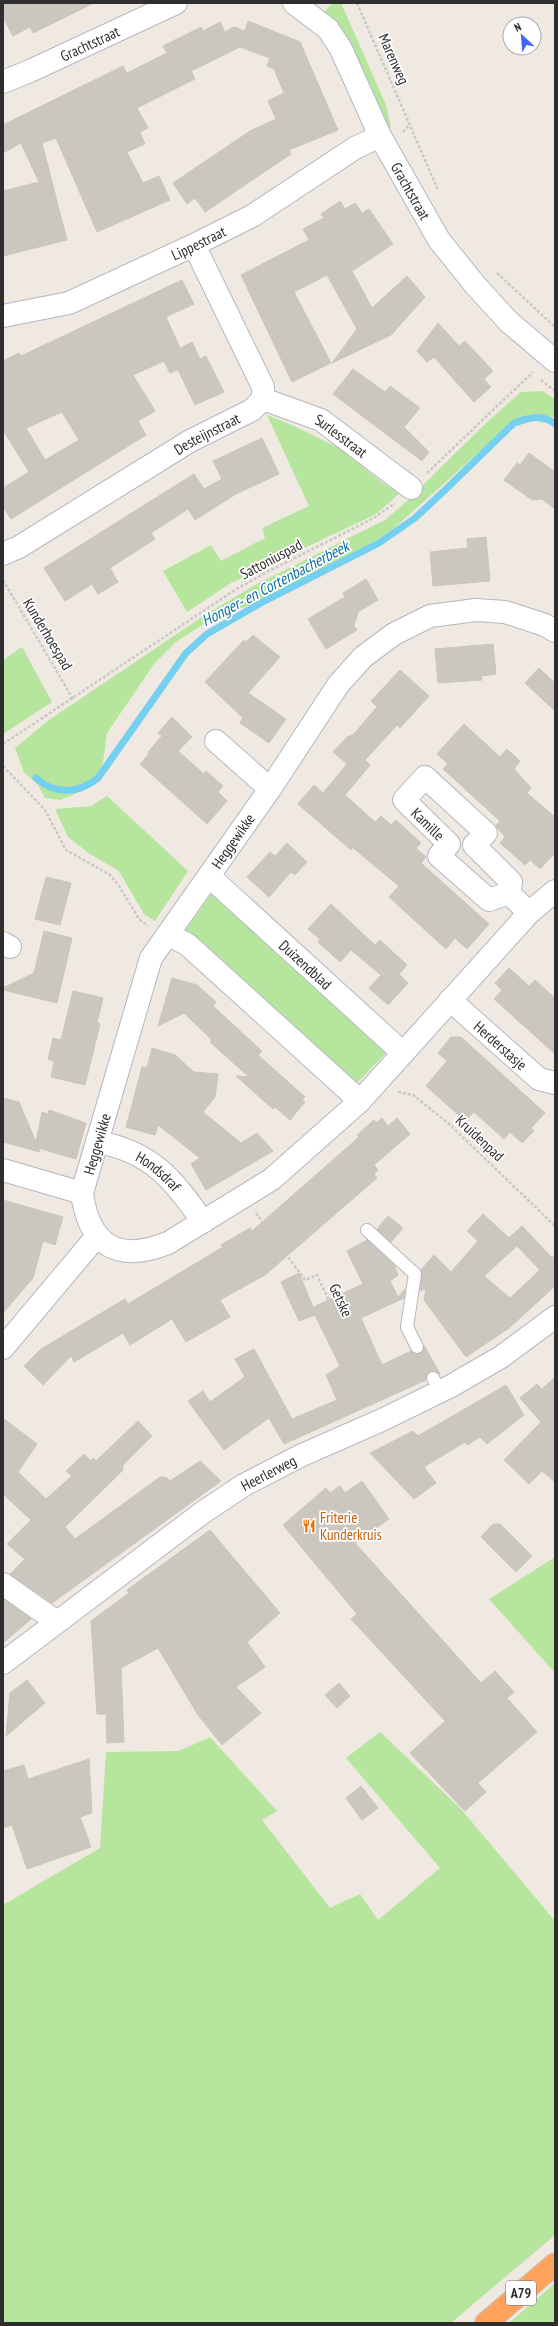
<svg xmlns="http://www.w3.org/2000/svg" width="558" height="2326" font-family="'PT Sans Narrow',sans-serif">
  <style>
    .green { fill: #b6e59e }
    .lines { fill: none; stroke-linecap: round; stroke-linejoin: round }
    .stream { stroke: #75cff0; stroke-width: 7 }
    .building { fill: #cbc7bf; stroke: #cbc5ba; fill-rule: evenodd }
    .lane-casing { stroke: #b4b7c1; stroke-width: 14 }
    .street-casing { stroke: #b4b7c1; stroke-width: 24 }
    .secondary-casing { stroke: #b4b7c1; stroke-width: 24 }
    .highway-casing { stroke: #c9c9c9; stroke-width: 24 }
    .path { stroke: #c9c9c9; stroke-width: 2.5; stroke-dasharray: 3 2; stroke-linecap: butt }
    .lane { stroke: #fff; stroke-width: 12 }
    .street { stroke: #fff; stroke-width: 22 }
    .secondary { stroke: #fff; stroke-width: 22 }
    .highway { stroke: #ffa35c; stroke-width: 22 }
    .labels { text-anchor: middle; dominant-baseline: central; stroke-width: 3.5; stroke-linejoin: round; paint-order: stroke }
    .shield { fill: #fff; stroke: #6d6d6d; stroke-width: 1 }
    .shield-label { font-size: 14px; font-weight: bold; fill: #2e2e2e }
    .street-label { font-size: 15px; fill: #2e2e2e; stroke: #fff }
    .food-label { font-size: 15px; fill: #c56008; stroke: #fff; text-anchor: start }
    .water-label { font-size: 16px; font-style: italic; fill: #0d6fa3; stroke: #fff }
  </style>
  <rect width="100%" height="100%" fill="#efe9e1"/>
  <!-- green -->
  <g class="green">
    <polygon points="333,3 341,3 386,105 391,127 386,131 324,12"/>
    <polygon points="542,391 555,399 555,416 543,423 528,419 506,428 392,530 338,567 267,599 212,619 177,641 154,664 107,733 101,777 89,788 60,800 45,798 38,785 24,772 15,748 49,720 205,615 257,584 385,520 406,502 483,426 521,392"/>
    <polygon points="267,415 294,426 339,448 383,483 400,493 376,514 231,583 187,612 163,571 211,545 221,561 265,538 262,528 309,506"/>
    <polygon points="22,647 52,702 3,734 3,660"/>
    <polygon points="107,796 188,871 155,921 144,914 119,871 90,854 68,837 55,809 91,806"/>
    <polygon points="212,893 387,1052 355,1085 185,931"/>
    <polygon points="555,1557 555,1673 489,1599"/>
    <polygon points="380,1732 461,1809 555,1921 555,2235 451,2323 3,2323 3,1905 100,1848 106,1752 179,1751 210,1737 277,1811 262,1820 330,1908 360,1894 378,1920 440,1868 346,1758"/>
    <polygon points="555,2283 555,2323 509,2323"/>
  </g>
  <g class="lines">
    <!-- stream -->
    <path class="stream" d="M36 778C55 795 78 794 98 778L186 653 207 634 259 604 379 543 415 518 444 491 514 423C529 418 541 413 555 424"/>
  </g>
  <!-- building -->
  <g class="building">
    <polygon points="3,3 94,3 33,33 30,27 13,36 3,17"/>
    <polygon points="248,21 300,42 338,130 289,150 291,154 205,212 195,198 187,204 173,183 250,131 276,119 268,101 284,93 274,69 267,66 270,58 240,47 191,71 195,79 137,108 148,128 140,132 145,144 127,152 143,183 159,176 170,200 97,232 56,138 42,143 67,240 3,256 3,191 39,182 21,143 3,153 3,125 123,66 127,73 167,53 163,46 201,27 203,31 220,22 225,32 234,27 245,31"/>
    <polygon points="340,201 345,209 355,203 362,213 369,209 393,244 352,271 372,308 407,276 425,297 391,335 332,363 357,329 327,275 294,292 331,363 292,382 241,275 309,240 303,229 324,218 321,214"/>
    <path d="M182 280 194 304 166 317 180 348 192 342 200 359 206 356 224 392 195 405 178 370 170 373 164 361 133 375 155 411 138 421 146 435 11 519 3 507V488L29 472 3 430V361L19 353 21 356ZM62 412 79 440 45 460 26 428Z"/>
    <polygon points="438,323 459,346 465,341 493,371 484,379 491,387 474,402 434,357 427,362 417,351"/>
    <polygon points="353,369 385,392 390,386 420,408 404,427 429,452 422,461 333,394"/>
    <polygon points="262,438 279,474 236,494 195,520 188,509 151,533 155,539 110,568 118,582 98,594 92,584 65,601 44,568 194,474 204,489 222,479 213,461"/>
    <polygon points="529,453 555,472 555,509 542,499 532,500 504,480 517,463 520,465"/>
    <polygon points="486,537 490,581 433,586 430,552 468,548 467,539"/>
    <polygon points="366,579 378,600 358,612 354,626 357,630 326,649 308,619 345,597 343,593"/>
    <polygon points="253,635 280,657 248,693 286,719 269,743 240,723 243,718 205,682 244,640 246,642"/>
    <polygon points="493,644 496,674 481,676 482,680 438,683 435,649"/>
    <polygon points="539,668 555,683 555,711 525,683"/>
    <polygon points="400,670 429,696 400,728 397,725 365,760 370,765 345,795 375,822 381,816 391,825 396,820 421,843 416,848 426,857 421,863 489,924 467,949 455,938 446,949 389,897 399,886 352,847 351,850 298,804 314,785 323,793 347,764 333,752 347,737 353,735 377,707 371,701"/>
    <polygon points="172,717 192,737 178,751 204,774 206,771 223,786 218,792 227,801 207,824 140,764 149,754 148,752 162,736 158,733"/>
    <polygon points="464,724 500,757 507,749 520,761 514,769 531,788 527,793 555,817 555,853 540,869 530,860 525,865 500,843 505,837 496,826 500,821 443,769 448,764 437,754"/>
    <polygon points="287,843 307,862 295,875 291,872 269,897 247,877 270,852 275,856"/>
    <polygon points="46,877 71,883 60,925 35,919"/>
    <polygon points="331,904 375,945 380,940 407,965 399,974 408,983 388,1005 369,988 381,975 351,950 340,962 318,942 320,939 308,929"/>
    <polygon points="44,931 72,938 57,1003 3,990 3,988 34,973"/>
    <polygon points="509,968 529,986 535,980 555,998 555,1054 494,999 502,990 495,983"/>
    <polygon points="172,978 197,985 216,1002 213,1006 262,1051 258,1055 305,1097 302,1100 305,1102 290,1120 275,1107 273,1109 236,1076 249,1077 210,1042 212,1040 184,1013 158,1026"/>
    <polygon points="73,991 103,998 97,1023 100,1024 85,1085 51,1077 54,1061 48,1059 53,1038 61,1040"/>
    <polygon points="451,1037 461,1037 545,1113 531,1128 534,1131 522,1143 510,1132 504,1139 474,1112 465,1121 426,1086 447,1061 438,1053"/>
    <polygon points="152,1048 175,1055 194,1072 218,1074 215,1097 203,1112 241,1143 257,1133 273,1151 206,1190 191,1164 200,1158 158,1125 155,1135 126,1127 142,1067 147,1068"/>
    <polygon points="3,1098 19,1102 36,1142 42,1112 48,1114 49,1110 86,1123 76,1159 38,1148 40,1152 3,1142"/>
    <polygon points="382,1118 388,1126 397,1118 410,1134 374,1165 378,1170 374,1174 377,1178 265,1275 220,1300 230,1317 186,1342 172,1319 130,1345 123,1333 74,1362 71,1356 43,1385 24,1366 41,1349 108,1309 125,1299 128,1304 223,1247 221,1245 250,1228 252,1231 359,1137 357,1135 374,1120 376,1123"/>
    <polygon points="3,1200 63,1217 55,1245 43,1241 33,1278 3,1313"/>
    <path d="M483 1214 509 1238 522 1226 552 1258 555 1255V1286L509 1328 466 1357 424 1300 426 1288 420 1291 421 1270 434 1255 451 1272 478 1241 467 1231ZM517 1246 540 1270 510 1298 484 1276Z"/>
    <polygon points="388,1216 403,1228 391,1242 377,1229"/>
    <polygon points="367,1240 394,1265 398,1275 390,1281 398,1297 405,1289 404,1298 361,1318 382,1365 411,1351 420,1354 423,1351 424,1345 440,1374 430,1371 427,1374 426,1380 284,1444 269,1418 224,1450 188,1401 203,1391 210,1402 245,1377 235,1359 254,1349 292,1419 337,1400 326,1375 340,1366 315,1315 299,1321 281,1282 299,1273 313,1307 363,1284 347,1251"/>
    <polygon points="555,1377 555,1482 542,1471 529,1484 504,1460 541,1422 520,1398 537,1384 542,1389"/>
    <polygon points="506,1385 524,1415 487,1444 480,1437 467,1445 465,1442 424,1467 436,1483 414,1499 370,1453 413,1431 418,1436"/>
    <polygon points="3,1418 37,1444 18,1472 46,1499 72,1476 66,1471 84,1454 91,1461 93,1458 96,1461 138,1421 152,1436 123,1465 123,1470 65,1527 75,1539 160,1477 166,1477 170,1481 200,1461 221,1481 52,1603 10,1574 25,1559 7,1544 31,1520 3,1494"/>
    <polygon points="362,1481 389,1519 355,1543 481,1683 495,1671 514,1692 507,1698 537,1732 478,1783 486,1792 465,1811 410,1753 445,1721 351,1619 357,1614 283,1525 326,1488 330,1493 340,1486 345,1493"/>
    <polygon points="493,1524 500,1524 532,1556 516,1572 481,1537"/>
    <polygon points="210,1530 280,1613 247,1642 265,1667 236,1687 261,1713 222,1745 198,1715 158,1648 121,1668 124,1742 107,1743 106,1714 97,1714 91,1621 129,1593 127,1590"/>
    <polygon points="3,1599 31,1619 3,1643"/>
    <polygon points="27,1680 45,1703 6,1736 10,1693"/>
    <polygon points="339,1683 350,1696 337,1708 325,1695"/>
    <polygon points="89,1759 92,1813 80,1817 91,1847 27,1869 12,1825 3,1828 3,1771 24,1765 28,1779"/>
    <polygon points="361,1786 378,1808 362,1820 346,1798"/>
  </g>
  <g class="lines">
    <!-- lane casing -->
    <g class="lane-casing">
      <g id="lane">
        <polyline points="367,1230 415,1274 407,1327 417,1347"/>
        <polyline points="433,1378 440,1392"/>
      </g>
    </g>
    <!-- street casing -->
    <g class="street-casing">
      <g id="street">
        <path id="s1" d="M294 3 328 29 341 49 380 136 439 240 476 286 509 322 555 361"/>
        <path id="s2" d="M3 82 30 71 176 3"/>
        <path id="s3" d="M3 316 69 303 194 245 252 216 355 148 380 136"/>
        <path id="s4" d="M263 399 321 420 411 488"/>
        <path id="s5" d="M3 554 19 547 190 441 252 410 263 399V387L194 245"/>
        <path d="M555 631 545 625 505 612 476 610 430 616 394 634 363 657 338 685 270 789 151 958 82 1193C89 1246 118 1263 168 1243L272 1179 360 1101 529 913 555 891"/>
        <polyline points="216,741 270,789"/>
        <path id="s6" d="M209 876 403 1053"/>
        <polyline points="509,893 489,900 439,856 449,844 404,800 425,777 486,833 474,845 511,882 509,893 529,913"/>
        <polyline points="168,934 188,945 360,1101"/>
        <polyline points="3,943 10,947"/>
        <path id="s7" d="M450 1000 539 1079 555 1083"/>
        <path id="s8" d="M97 1142C151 1151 174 1180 203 1222"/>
        <polyline points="3,1170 82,1193"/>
        <polyline points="3,1348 97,1236"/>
        <polyline points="3,1584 57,1622"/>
      </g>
    </g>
    <!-- secondary casing -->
    <g class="secondary-casing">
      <g id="secondary">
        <path id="s9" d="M3 1663 202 1513 244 1485 300 1456 384 1419 451 1386 501 1357 555 1317"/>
      </g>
    </g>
    <!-- highway casing -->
    <g class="highway-casing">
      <polyline id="highway" points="486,2323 555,2264"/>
    </g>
    <!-- path -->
    <g class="path">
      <polyline points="357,3 438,190"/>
      <polyline points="403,132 410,124"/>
      <polyline points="497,273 555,327"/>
      <polyline points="541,380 555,391"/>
      <polyline points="427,473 533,372"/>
      <polyline points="3,580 73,699"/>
      <polyline points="3,744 235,590 267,572 372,519 395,503"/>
      <polyline points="3,766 45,810 66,850 110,875 119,886 139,919 148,926"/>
      <polyline points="398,1092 413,1095 448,1123 555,1226"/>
      <polyline points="256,1213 305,1280 317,1275 374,1399"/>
    </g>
    <!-- lane -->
    <use href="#lane" class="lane"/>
    <!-- street -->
    <use href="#street" class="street"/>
    <!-- secondary -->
    <use href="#secondary" class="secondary"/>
    <!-- highway -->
    <use href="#highway" class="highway"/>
  </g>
  <!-- icons -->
  <defs>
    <g id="restaurant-bare" transform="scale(1.08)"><path d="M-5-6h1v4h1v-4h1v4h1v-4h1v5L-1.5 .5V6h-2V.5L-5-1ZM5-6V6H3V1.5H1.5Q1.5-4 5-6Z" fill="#e8710a" stroke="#fff" stroke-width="2.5" paint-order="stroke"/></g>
  </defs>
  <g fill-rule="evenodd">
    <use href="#restaurant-bare" x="309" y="1526"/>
  </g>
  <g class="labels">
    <!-- shield labels -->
    <rect class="shield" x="506" y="2281" width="30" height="24" rx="3"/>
    <g class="shield-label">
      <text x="521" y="2293">A79</text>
    </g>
    <!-- street labels -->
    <g class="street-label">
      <text stroke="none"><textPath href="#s2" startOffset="95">Grachtstraat</textPath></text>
      <text transform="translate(394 59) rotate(66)">Marenweg</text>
      <text stroke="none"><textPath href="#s1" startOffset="225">Grachtstraat</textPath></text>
      <text stroke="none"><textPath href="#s3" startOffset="210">Lippestraat</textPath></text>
      <text stroke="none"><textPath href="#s5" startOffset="237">Desteijnstraat</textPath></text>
      <text stroke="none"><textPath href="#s4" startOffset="87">Surlesstraat</textPath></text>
      <text transform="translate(271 559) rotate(-28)">Sattoniuspad</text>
      <text transform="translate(48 634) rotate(59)">Kunderhoespad</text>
      <text transform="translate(428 824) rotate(44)">Kamille</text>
      <text transform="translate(233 841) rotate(-55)">Heggewikke</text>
      <text stroke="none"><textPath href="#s6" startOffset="131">Duizendblad</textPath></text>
      <text stroke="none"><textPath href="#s7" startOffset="68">Herderstasje</textPath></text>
      <text transform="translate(480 1138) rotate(43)">Kruidenpad</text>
      <text transform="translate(97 1144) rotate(-74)">Heggewikke</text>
      <text stroke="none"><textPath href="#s8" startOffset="69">Hondsdraf</textPath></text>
      <text transform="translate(341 1300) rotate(65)">Getske</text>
      <text stroke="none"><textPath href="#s9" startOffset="327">Heerlerweg</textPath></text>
    </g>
    <!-- food labels -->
    <g class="food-label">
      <text x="320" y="1517">Friterie<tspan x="320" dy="17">Kunderkruis</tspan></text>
    </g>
    <!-- water labels -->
    <g class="water-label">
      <text transform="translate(275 583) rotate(-28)">Honger- en Cortenbacherbeek</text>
    </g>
  </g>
  <!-- border -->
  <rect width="558" height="2326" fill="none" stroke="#2e2e2e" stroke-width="8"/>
  <!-- north arrow -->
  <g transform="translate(522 36) rotate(334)"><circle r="19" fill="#ffffff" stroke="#ababab"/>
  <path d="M0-3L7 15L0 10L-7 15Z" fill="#4264fb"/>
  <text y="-6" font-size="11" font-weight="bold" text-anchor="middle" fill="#2e2e2e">N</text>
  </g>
</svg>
